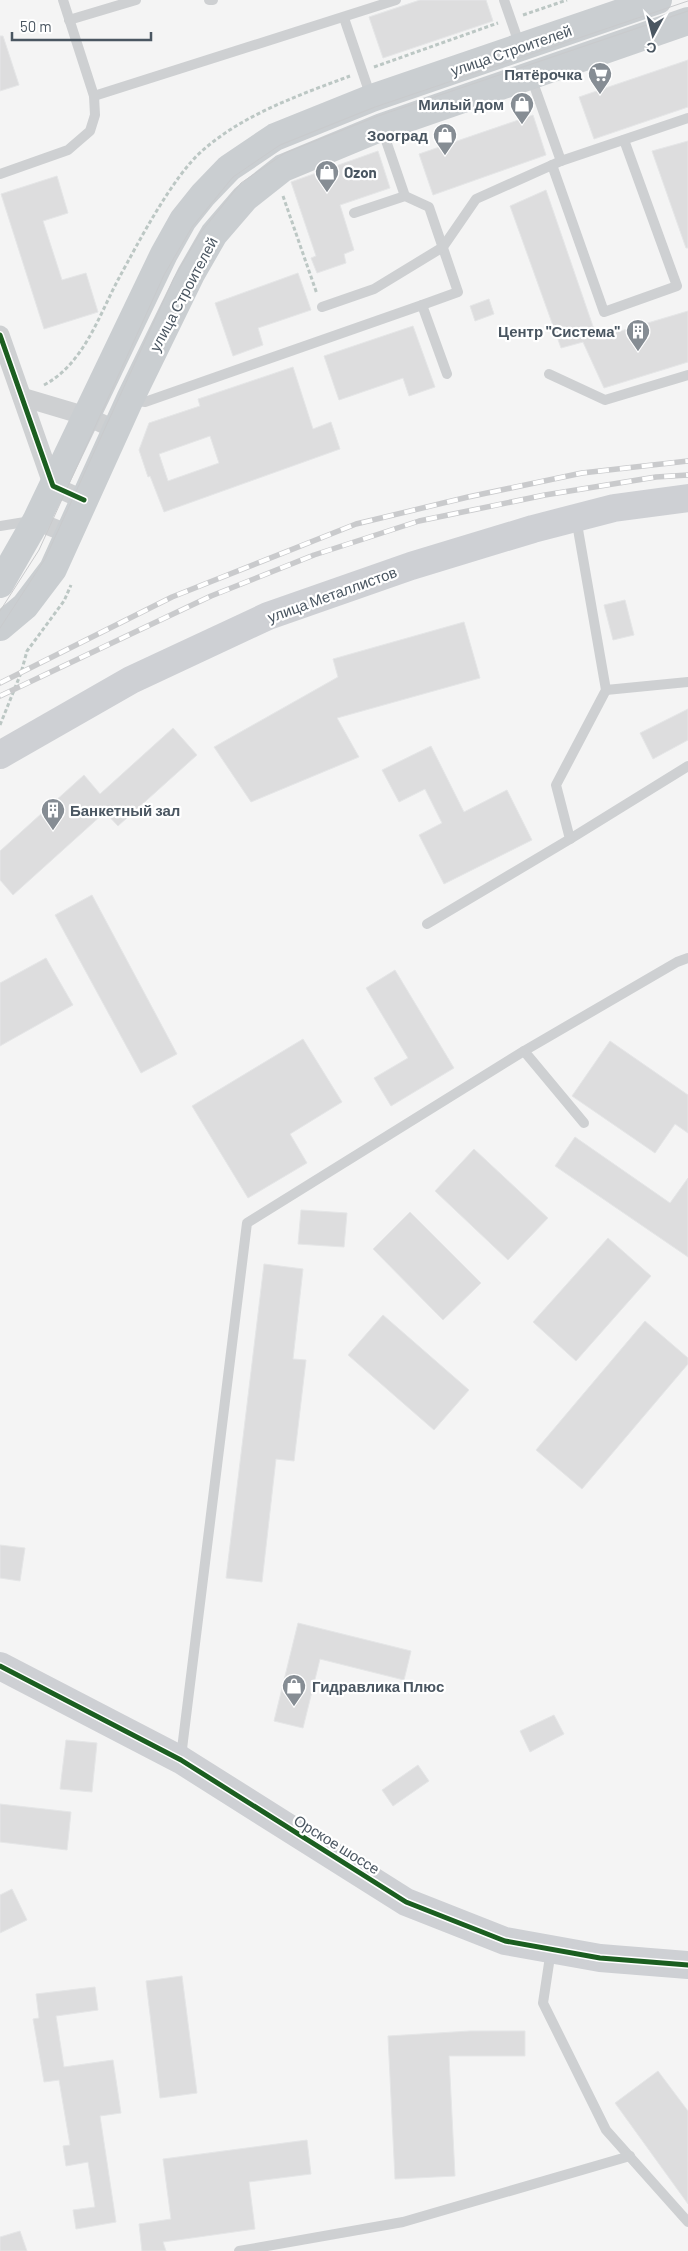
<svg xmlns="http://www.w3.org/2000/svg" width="688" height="2251" font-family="Barlow,sans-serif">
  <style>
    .building { fill: #ddddde; stroke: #e5e6e7; fill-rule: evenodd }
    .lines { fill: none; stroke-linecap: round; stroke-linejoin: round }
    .path { stroke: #bcc7c4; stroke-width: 3; stroke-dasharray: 4 2.5; stroke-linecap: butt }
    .lane { stroke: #ced0d2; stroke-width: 10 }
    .street { stroke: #ced0d2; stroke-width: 19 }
    .secondary { stroke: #ced0d4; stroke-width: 28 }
    .primary { stroke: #caced1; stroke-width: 28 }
    .tram { stroke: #c9cacc; stroke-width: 1 }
    .rail-casing { stroke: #c9cacc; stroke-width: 5.5 }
    .rail { stroke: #fff; stroke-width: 4; stroke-dasharray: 11; stroke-linecap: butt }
    .cycleway-casing { stroke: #fff; stroke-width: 8 }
    .cycleway { stroke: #1b5e20; stroke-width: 5 }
    .labels { text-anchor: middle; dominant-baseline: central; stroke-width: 4.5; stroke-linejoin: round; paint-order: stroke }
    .street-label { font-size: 15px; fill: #4a5661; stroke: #fff }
    .poi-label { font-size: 15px; font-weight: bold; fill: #4a5661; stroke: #fff; text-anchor: end }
  </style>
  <rect width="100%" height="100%" fill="#f4f4f4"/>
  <!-- building -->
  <g class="building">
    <polygon points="420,0 486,0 493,21 383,58 369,17"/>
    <polygon points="0,36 3,36 19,85 0,91"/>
    <polygon points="688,60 688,107 594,139 579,97"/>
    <polygon points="533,115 546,155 433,195 419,154"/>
    <polygon points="688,141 688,248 686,248 652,151"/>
    <polygon points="378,151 390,188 340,205 354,250 344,254 346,263 317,273 311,258 316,256 291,182"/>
    <polygon points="57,176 68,213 43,221 62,280 86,273 98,312 44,329 1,194"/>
    <polygon points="546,190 597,338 688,311 688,362 604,388 583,342 561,348 510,206"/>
    <polygon points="298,273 311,310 258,328 263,345 233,356 215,303"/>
    <polygon points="489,299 494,314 475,321 470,306"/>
    <polygon points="413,326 435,387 409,396 403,378 339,400 324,356"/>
    <path d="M293 367 313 429 331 422 340 449 164 512 150 476 148 477 139 450 149 423 200 406 198 399ZM210 436 219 463 168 481 159 454Z"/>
    <polygon points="625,600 634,635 613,640 604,605"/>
    <polygon points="464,622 480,678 337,718 359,757 251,802 214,747 338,677 333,659"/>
    <polygon points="688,709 688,740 653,759 640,733"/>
    <polygon points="173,728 197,755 118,826 105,812 13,895 0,880 0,851 84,775 100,794"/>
    <polygon points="431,746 464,812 507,790 532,840 444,884 419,835 442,823 425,789 399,802 382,770"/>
    <polygon points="92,895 177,1054 141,1073 55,915"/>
    <polygon points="46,958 73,1005 0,1046 0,983"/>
    <polygon points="395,970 454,1068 391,1106 374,1078 408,1058 366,988"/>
    <polygon points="303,1039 342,1102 290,1134 307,1163 248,1198 192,1106"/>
    <polygon points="610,1041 688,1095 688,1133 675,1124 655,1153 572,1096"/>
    <polygon points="575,1137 670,1203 688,1178 688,1257 555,1166"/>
    <polygon points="474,1149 548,1218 508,1260 435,1191"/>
    <polygon points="301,1210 347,1213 344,1247 298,1244"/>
    <polygon points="410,1212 481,1283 443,1320 373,1249"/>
    <polygon points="608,1238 651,1276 576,1361 533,1322"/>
    <polygon points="264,1264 303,1269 293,1359 306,1360 294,1461 276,1459 262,1582 226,1578"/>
    <polygon points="383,1315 469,1390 434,1430 348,1355"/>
    <polygon points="645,1321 688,1358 688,1364 582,1489 536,1450"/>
    <polygon points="0,1545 25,1548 20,1581 0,1578"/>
    <polygon points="298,1623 411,1651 404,1680 320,1659 303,1728 274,1721"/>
    <polygon points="554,1715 564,1734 530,1752 520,1731"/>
    <polygon points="66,1740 97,1743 92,1792 60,1789"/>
    <polygon points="418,1765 429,1781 393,1806 382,1790"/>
    <polygon points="0,1804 71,1812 67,1850 0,1842"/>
    <polygon points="12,1889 27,1920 0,1933 0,1895"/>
    <polygon points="182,1976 197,2093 160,2098 146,1981"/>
    <polygon points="95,1987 98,2010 56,2016 64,2067 113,2060 121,2113 100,2116 116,2222 76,2229 73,2210 95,2207 88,2162 66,2166 63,2146 70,2145 59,2080 44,2082 33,2019 39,2018 36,1994"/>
    <polygon points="470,2031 525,2031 525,2056 449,2056 455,2176 395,2179 388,2036"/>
    <polygon points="658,2071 688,2111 688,2204 615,2103"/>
    <polygon points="307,2140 311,2174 249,2182 255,2229 163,2242 166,2251 142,2251 139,2224 171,2219 163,2159"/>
    <polygon points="20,2231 27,2251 0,2251 0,2237"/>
  </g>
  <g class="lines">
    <!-- path -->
    <g class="path">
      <polyline points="523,15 567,0"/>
      <polyline points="374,67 498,23"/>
      <polyline points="283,196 317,294"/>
      <path d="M44 385C84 364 99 315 119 278 138 243 173 176 202 151 242 115 299 95 350 76"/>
      <polyline points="0,725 21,673 27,651 64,601 71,585"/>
    </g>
    <!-- lane -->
    <g class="lane">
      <polyline points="209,0 213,0"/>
      <polyline points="504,0 520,46"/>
      <polyline points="344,18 371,97"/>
      <polyline points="69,20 136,0"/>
      <polyline points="531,77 561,161"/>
      <polyline points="94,96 396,0"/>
      <polyline points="382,129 405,196"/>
      <polyline points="552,165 604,312 677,286 624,140"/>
      <polyline points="0,174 68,150 90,131 95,115 94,96 63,0"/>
      <polyline points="354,213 405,196 429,207 458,292 422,305"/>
      <polyline points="322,307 374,289 443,247 476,199 561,161 688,118"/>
      <polyline points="549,374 605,400 688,375"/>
      <polyline points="132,400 145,402 422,305 447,374"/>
      <polyline points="0,526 31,521"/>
      <polyline points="606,690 688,682"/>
      <polyline points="570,839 688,766"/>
      <polyline points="427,924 570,839 556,785 606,690 576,518"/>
      <polyline points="524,1051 584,1123"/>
      <polyline points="181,1757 247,1223 524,1051 677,962 688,958"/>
      <polyline points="551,1950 543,2003 606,2130 688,2222"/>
      <polyline points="239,2251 403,2222 630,2156"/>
    </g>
    <!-- street -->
    <g class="street">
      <polyline points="0,335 53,486 84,500"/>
      <polyline points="22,397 86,416 116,430"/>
      <polyline points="36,521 69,534"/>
    </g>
    <!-- secondary -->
    <g class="secondary">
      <polyline points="0,755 131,680 268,616 411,566 533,529 614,508 688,498"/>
      <polyline points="0,1666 181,1760 406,1902 505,1941 600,1958 688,1965"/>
    </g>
    <!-- primary -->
    <g class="primary">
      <polyline points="0,584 36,521 164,254 183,220 203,195 229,168 275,137 372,98 658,0"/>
      <polyline points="0,627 25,606 53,569 130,399 191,274 214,234 245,198 283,168 382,127 688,21"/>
    </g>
    <!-- tram -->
    <g class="tram">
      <polyline points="0,611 39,550 164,275 192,227 233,177 280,145 375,107 688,1"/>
      <polyline points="0,628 45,559 174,278 201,232 241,183 285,153 378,116 688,11"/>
    </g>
    <!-- rail casing -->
    <g class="rail-casing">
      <g id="rail">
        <polyline points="0,683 172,597 356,524 468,497 582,473 688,461"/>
        <polyline points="0,696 211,596 314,555 419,521 545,495 656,477 688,475"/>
      </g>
    </g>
    <!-- rail -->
    <use href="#rail" class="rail"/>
    <!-- cycleway casing -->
    <g class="cycleway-casing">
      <g id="cycleway">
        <polyline points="0,335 53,486 84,500"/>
        <polyline points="0,1666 181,1760 406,1902 505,1941 600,1958 688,1965"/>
      </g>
    </g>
    <!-- cycleway -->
    <use href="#cycleway" class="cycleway"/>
  </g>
  <!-- icons -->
  <defs>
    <g id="supermarket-pin" transform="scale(1.25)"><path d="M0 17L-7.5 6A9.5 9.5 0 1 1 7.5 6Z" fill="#868d94" stroke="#fff"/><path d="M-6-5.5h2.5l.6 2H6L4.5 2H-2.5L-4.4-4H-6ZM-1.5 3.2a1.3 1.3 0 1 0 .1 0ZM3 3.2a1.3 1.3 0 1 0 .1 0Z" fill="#fff"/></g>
    <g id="shop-pin" transform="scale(1.25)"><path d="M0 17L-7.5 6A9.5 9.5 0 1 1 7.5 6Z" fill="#868d94" stroke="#fff"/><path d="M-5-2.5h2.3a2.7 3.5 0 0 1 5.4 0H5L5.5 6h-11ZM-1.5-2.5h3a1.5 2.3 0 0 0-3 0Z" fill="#fff"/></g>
    <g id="building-pin" transform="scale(1.25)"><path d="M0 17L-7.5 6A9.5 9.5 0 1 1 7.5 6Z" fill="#868d94" stroke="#fff"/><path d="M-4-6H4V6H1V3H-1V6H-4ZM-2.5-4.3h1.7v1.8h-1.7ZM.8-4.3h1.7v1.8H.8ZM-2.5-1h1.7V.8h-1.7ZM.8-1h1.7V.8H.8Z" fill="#fff"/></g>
  </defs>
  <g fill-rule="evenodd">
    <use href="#supermarket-pin" x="600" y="74"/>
    <use href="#shop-pin" x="522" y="104"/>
    <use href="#shop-pin" x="445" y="135"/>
    <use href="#shop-pin" x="327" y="172"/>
    <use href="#building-pin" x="638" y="331"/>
    <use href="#building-pin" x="53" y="810"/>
    <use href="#shop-pin" x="294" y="1686"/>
  </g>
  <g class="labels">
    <!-- street labels -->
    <g class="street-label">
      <text transform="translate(511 50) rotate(-19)">улица Строителей</text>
      <text transform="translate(183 294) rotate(-62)">улица Строителей</text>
      <text transform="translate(332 594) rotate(-20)">улица Металлистов</text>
      <text transform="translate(337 1844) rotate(32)">Орское шоссе</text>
    </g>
    <!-- poi labels -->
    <g class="poi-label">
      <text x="582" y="74">Пятёрочка</text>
      <text x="504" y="104">Милый дом</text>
      <text x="428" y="135">Зооград</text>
      <text x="344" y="172" text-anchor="start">Ozon</text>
      <text x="620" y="331">Центр "Система"</text>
      <text x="70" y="810" text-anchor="start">Банкетный зал</text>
      <text x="312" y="1686" text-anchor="start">Гидравлика Плюс</text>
    </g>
  </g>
  <!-- north arrow -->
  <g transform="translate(653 35) rotate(187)" stroke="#ffffff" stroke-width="4" paint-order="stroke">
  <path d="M0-4L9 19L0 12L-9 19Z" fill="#4a5661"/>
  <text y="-8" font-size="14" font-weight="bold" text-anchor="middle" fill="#4a5661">С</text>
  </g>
  <!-- scale -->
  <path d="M12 32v8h139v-8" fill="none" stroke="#4a5661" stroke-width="2.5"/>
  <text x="20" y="32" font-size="15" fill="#4a5661" stroke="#ffffff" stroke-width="4" paint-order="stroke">50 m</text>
</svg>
